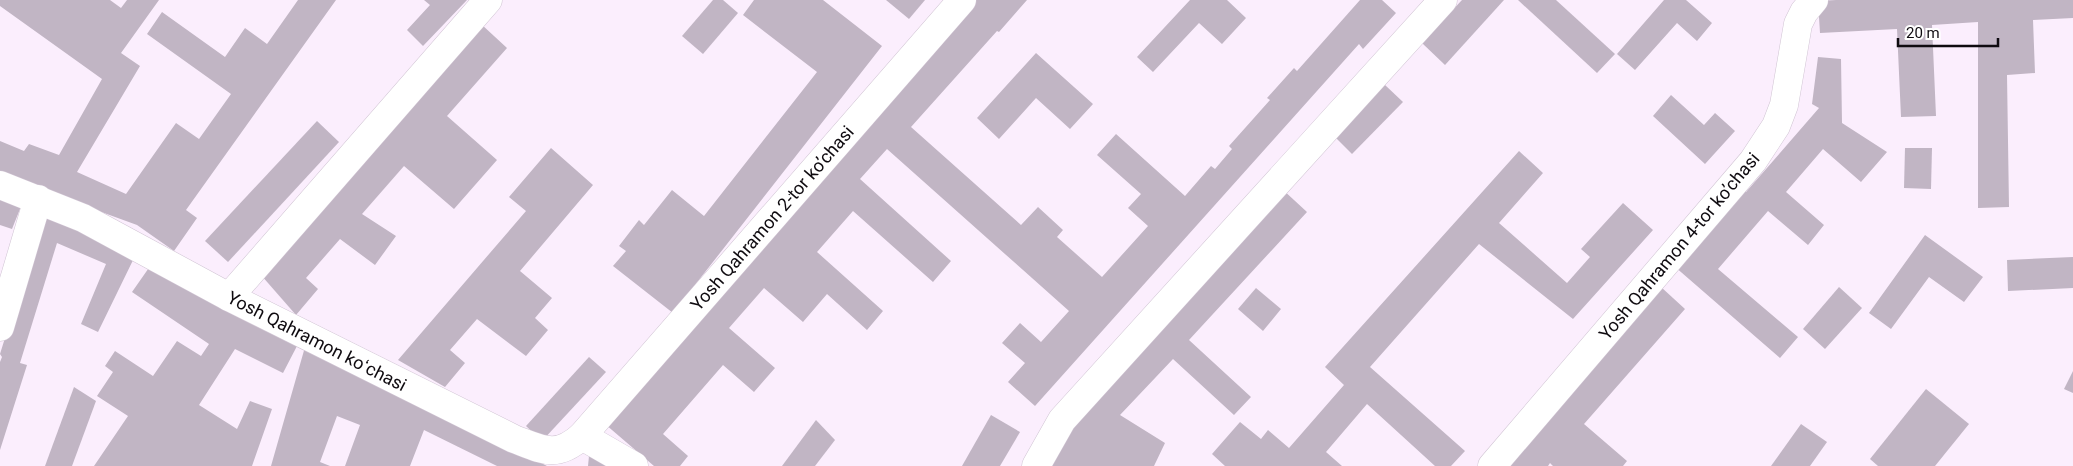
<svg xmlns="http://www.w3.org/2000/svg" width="2073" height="466" font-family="Roboto,sans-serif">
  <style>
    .building { fill: #c1b5c4 }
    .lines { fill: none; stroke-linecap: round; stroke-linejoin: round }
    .minor-casing { stroke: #d0c4d3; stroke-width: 29 }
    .minor { stroke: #fff; stroke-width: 28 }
    .labels { text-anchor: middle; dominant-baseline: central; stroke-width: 4; stroke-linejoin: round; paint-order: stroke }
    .street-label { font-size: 18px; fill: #0f0b10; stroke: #fff }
  </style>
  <rect width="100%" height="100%" fill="#fbeefd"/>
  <!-- building -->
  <g class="building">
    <polygon points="0,0 110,0 121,8 127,0 159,0 121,53 140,66 77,172 126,194 176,123 199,139 231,94 147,34 162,12 225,57 245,28 267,44 298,0 336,0 186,210 197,218 174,251 137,225 0,175 0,141 24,151 29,144 59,155 102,79 0,6"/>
    <polygon points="424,0 467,0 423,46 407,30 430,5"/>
    <polygon points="713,0 723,0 738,13 703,54 682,36"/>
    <polygon points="754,0 823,0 882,46 673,313 613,266 626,251 619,246 639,220 644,225 672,190 704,216 817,72 743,15"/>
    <polygon points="886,0 925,0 909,19"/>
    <polygon points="976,0 1027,0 999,32 997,31 911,127 1021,225 1038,207 1063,230 1057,237 1102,277 1148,226 1128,208 1141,194 1097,155 1116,134 1185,196 1211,166 1215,169 1232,149 1229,146 1270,100 1267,98 1294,68 1297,71 1360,0 1382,0 1396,13 1363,49 1359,44 1035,406 1008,382 1025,363 1002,343 1020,323 1041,342 1069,311 887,149 860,179 951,261 933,282 853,211 817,252 883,311 867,330 827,294 803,322 764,288 729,328 775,368 754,392 723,365 663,434 688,456 680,466 654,466 605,424 764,238"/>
    <polygon points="1190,0 1227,0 1246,18 1222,44 1199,23 1153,72 1137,57"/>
    <polygon points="1462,0 1504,0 1445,65 1422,43"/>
    <polygon points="1518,0 1556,0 1615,54 1597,73"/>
    <polygon points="1664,0 1686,0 1712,23 1697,41 1677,23 1635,70 1617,54"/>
    <polygon points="1836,0 2073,0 2073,18 2033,20 2035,73 2007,75 2009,207 1978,208 1978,22 1932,25 1936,116 1901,117 1897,29 1820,33 1818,1"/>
    <polygon points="481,24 507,48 447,116 497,160 454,209 404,166 362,214 396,236 375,265 340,239 306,278 318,289 296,315 261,275"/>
    <polygon points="1036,53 1093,104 1070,129 1036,98 999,139 977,118"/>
    <polygon points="1818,57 1841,59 1842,123 1887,152 1861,182 1823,149 1786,192 1824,225 1808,245 1768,211 1718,269 1798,337 1780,358 1674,266 1742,188 1746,192 1819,108 1812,104"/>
    <polygon points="1385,85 1403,102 1352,154 1334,136"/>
    <polygon points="1671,95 1704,125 1715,113 1735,131 1705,164 1653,116"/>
    <polygon points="317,121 339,142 228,262 205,241"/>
    <polygon points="551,148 593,185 520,271 552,298 535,318 548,330 526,356 477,319 450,350 465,363 445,387 398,360 526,211 509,197"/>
    <polygon points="1905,148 1932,148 1931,189 1904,188"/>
    <polygon points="1519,151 1543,173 1499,223 1567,283 1590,257 1581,249 1623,203 1653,230 1573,319 1479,244 1370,367 1465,451 1451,466 1435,466 1367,404 1326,452 1342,466 1225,466 1212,454 1240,422 1261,439 1268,430 1289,448 1344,385 1325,367"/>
    <polygon points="1281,188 1307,212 1189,340 1251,397 1234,415 1173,359 1120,415 1165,443 1154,466 1044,466 1067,423"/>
    <polygon points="0,191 24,199 12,229 0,225"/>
    <polygon points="45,209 136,254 98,332 81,324 106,264 57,243 20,363 27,365 0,450 0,362 2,357 0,354"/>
    <polygon points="1925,235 1983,277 1964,302 1929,277 1891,329 1869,313"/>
    <polygon points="2073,257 2073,288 2008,291 2007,260"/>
    <polygon points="153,262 230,313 297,346 283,373 235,349 199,405 237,429 250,401 272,409 252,466 94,466 128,416 97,396 113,372 105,366 115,351 153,376 177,341 201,356 209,344 132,292"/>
    <polygon points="1661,287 1685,309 1584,424 1627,461 1623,466 1553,466 1550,463 1548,466 1505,466"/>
    <polygon points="1839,287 1862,308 1825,349 1803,329"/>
    <polygon points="1256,288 1281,309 1263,331 1238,309"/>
    <polygon points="307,340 489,436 547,466 497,466 424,430 410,466 345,466 360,425 337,416 320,462 330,466 271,466"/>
    <polygon points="589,357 606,372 542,441 526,426"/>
    <polygon points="2073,371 2073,393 2064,389"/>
    <polygon points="74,387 96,401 72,466 45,466"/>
    <polygon points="1926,389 1969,424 1935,466 1878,466 1870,459"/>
    <polygon points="991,415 1020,432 1000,466 962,466"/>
    <polygon points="816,420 835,440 815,466 782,466"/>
    <polygon points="1801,424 1827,442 1810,466 1771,466"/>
    <polygon points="589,456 619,466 588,466"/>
  </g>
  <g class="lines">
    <!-- minor casing -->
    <g class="minor-casing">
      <g id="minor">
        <path d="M0 185 83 218 229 297 514 439C543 450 556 459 582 436L634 466"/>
        <polyline points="229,297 488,0"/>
        <polyline points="0,327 38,199"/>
        <polyline points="582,436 962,0"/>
        <polyline points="1036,466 1062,420 1443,0"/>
        <polyline points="1492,466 1753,161 1776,126 1784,105 1798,24 1804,12 1814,0"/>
      </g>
    </g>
    <!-- minor -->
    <use href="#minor" class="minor"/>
  </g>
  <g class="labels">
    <!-- street labels -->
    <g class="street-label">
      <text transform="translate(772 218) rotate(-49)">Yosh Qahramon 2-tor koʼchasi</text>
      <text transform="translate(1679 246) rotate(-50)">Yosh Qahramon 4-tor koʼchasi</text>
      <text transform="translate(317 341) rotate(27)">Yosh Qahramon koʻchasi</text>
    </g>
  </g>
  <!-- scale -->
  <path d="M1898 38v8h100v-8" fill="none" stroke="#0f0b10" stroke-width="2.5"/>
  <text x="1906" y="38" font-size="15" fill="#0f0b10" stroke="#ffffff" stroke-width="4" paint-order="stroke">20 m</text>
</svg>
